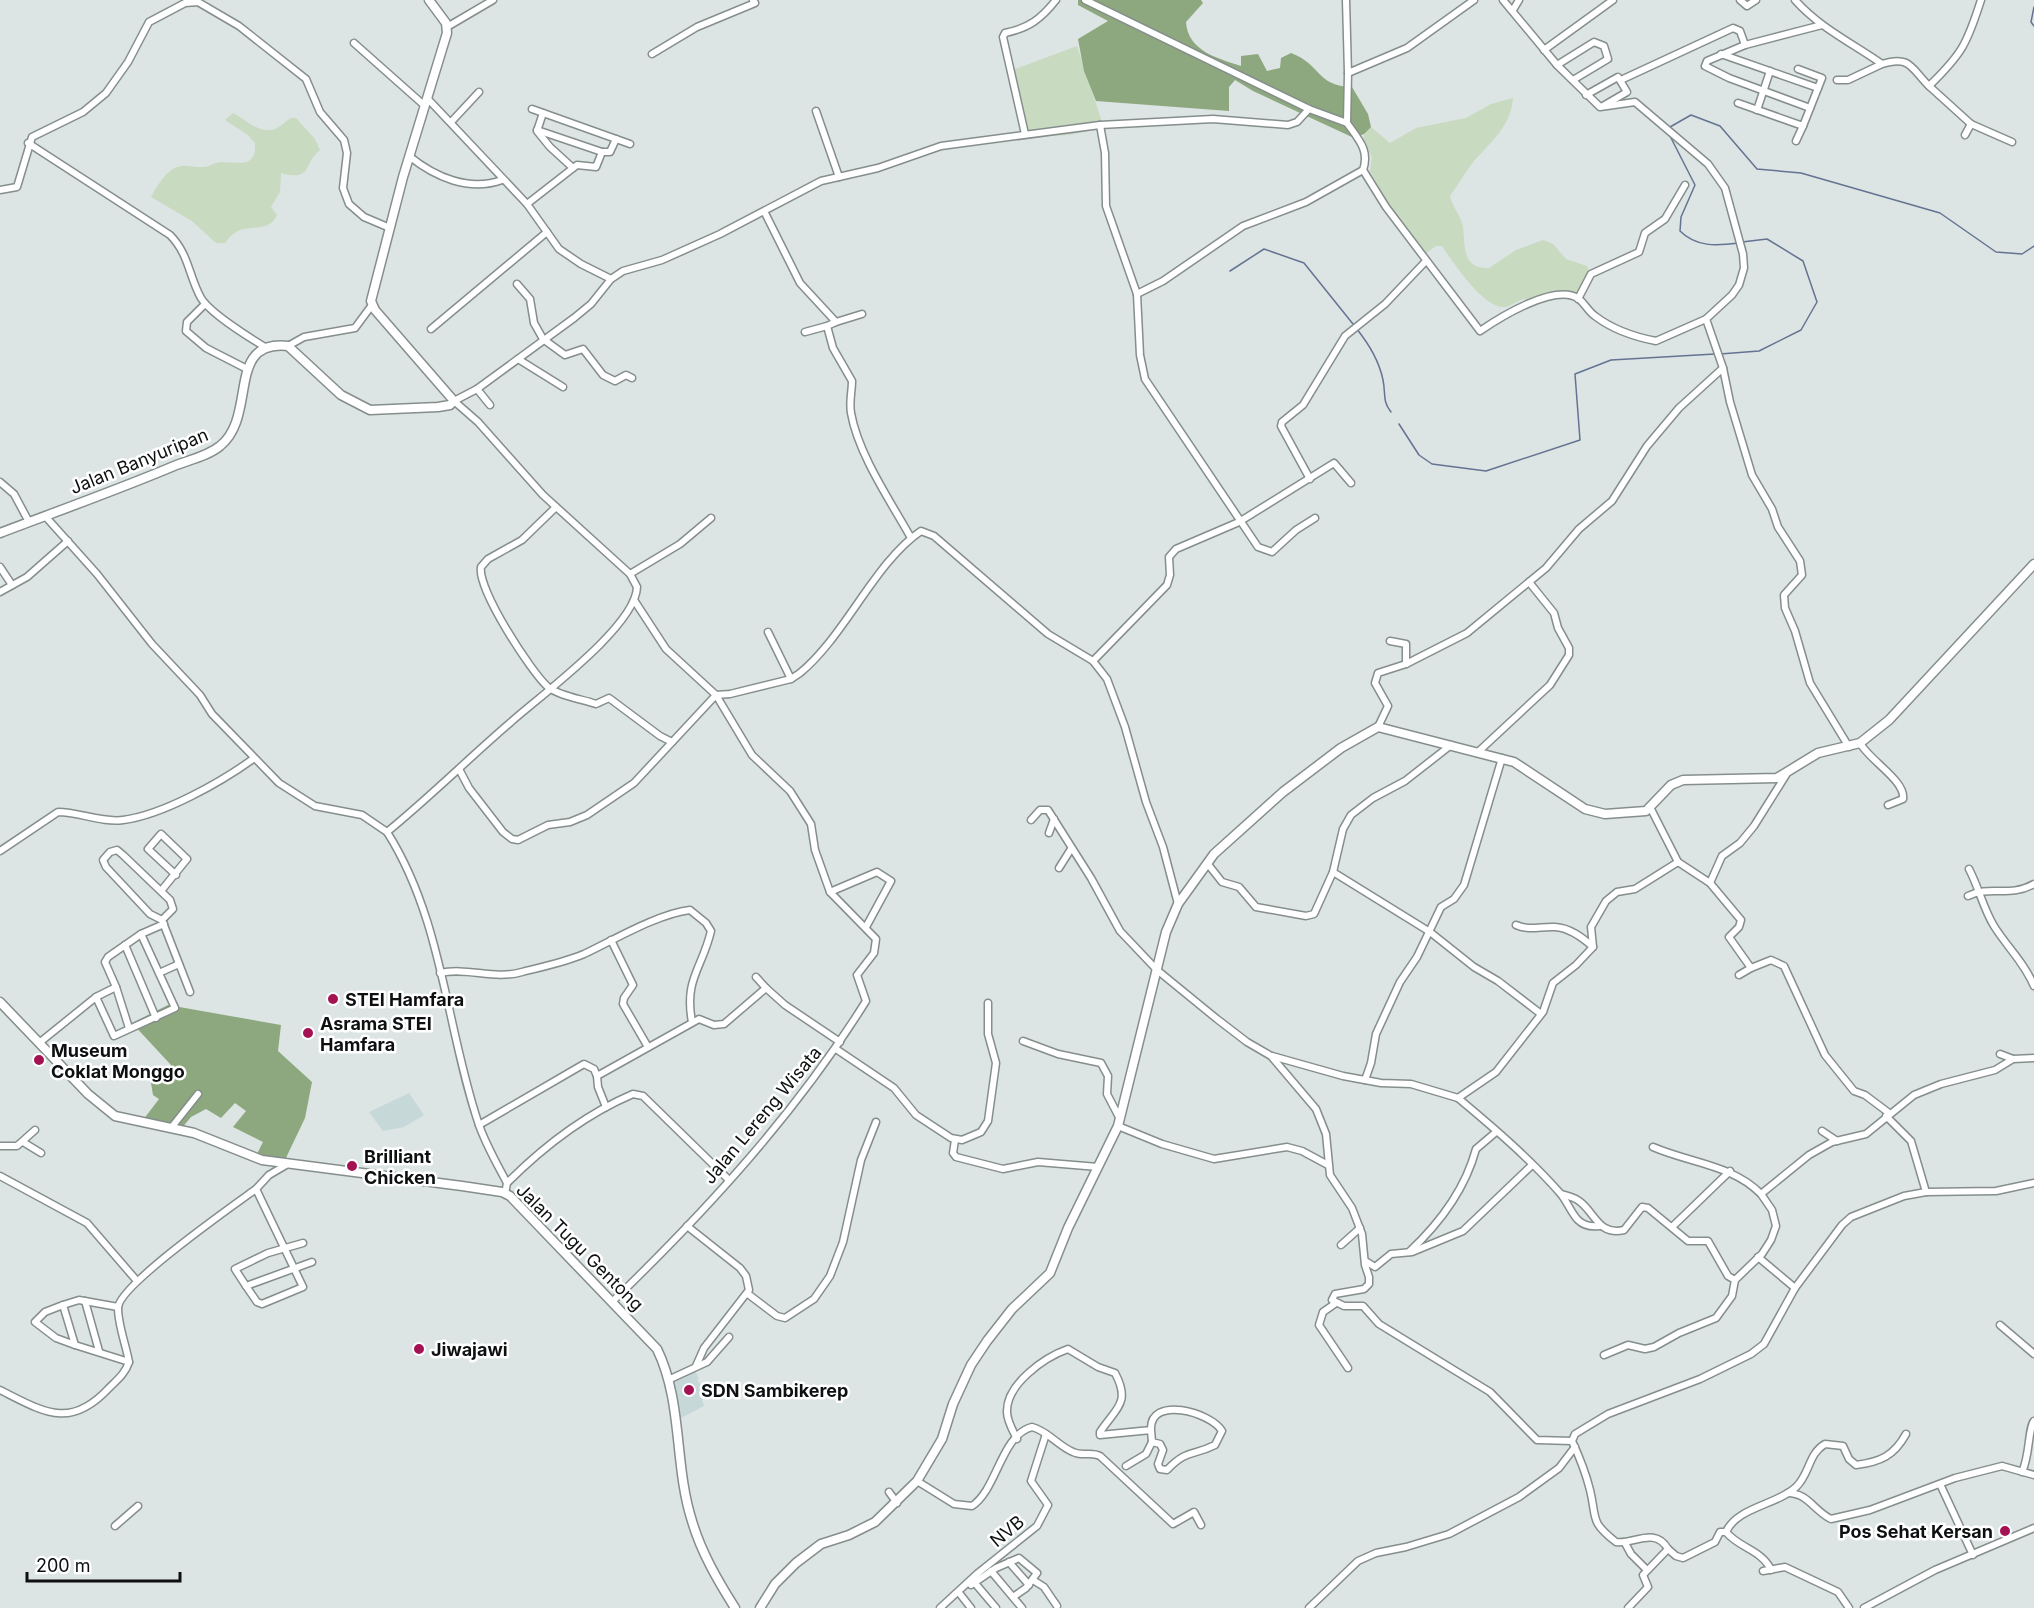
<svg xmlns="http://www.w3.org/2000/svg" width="2034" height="1608" font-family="Inter,sans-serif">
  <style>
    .built { fill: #c6d8d8 }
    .green { fill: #c8dac0 }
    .forest { fill: #8da87e }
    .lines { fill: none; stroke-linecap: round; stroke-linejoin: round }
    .stream { stroke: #647392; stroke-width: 1.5 }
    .street-casing { stroke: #858d8d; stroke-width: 9 }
    .secondary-casing { stroke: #858d8d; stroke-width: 11 }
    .street { stroke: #fff; stroke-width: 6 }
    .secondary { stroke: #fff; stroke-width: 8 }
    .poi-dot { fill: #a41254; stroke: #fff; stroke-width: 2 }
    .labels { text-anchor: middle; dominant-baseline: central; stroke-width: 5; stroke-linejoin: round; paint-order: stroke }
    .street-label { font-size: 18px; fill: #0d0f10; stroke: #fff }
    .poi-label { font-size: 18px; font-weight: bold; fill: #0d0f10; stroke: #fff; text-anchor: start }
  </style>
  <rect width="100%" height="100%" fill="#dce4e4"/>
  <!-- built -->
  <g class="built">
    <polygon points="409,1093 424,1115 404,1127 383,1131 369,1112"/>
    <polygon points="694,1369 699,1379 697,1380 709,1395 702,1400 704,1406 679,1419 669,1381"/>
  </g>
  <!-- green -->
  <g class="green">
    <polygon points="1077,46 1104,128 1069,135 1027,137 1007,72"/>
    <path d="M1513 98C1511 126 1491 142 1474 161 1465 172 1458 185 1450 196 1452 207 1461 215 1463 227 1465 245 1462 270 1489 268L1516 250 1543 240 1553 244 1566 259 1587 266 1589 272 1577 296C1558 295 1539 295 1521 300 1515 302 1510 307 1504 307 1483 308 1453 262 1442 246H1436L1425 254 1389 205 1370 171 1372 157 1363 140 1365 130 1371 127 1390 143 1416 128 1466 118 1491 104Z"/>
    <path d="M233 113C245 119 260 135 275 129 280 127 286 121 291 118H296L315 139 320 150C303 163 313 182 281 173L280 192 271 207 277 215C269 233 250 224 236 232 232 234 228 239 225 243H216L192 221 151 197C156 188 165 172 175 168 185 163 193 168 203 167 210 167 215 162 222 162 237 162 257 169 255 143L248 135 225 120Z"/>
  </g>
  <!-- forest -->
  <g class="forest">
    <path d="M1078 0H1201L1203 3 1186 22C1188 51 1217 58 1241 66V56L1258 54 1267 71 1280 68 1281 58 1291 53C1321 64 1316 86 1352 87L1368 114 1371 127 1364 134 1354 138 1253 91 1235 80 1229 87V111L1096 101 1084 71 1078 39 1108 21 1078 5Z"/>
    <polygon points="168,1005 281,1025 278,1051 312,1082 305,1118 284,1162 257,1154 263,1142 233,1127 246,1111 235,1103 221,1118 206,1109 191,1117 181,1129 143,1120 159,1099 153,1095 151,1083 171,1065 132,1023"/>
  </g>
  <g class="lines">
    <!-- stream -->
    <g class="stream">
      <polyline points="2034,7 2031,22 2034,26"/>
      <polyline points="1670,127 1691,115 1720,126 1757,169 1801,173 1940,213 1996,252 2022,254 2034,246"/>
      <path d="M1670 136 1695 185 1681 217 1680 231C1696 247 1716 246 1738 243"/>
      <polyline points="1230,271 1264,249 1304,263 1353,324"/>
      <path d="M1356 328C1369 344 1379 360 1383 380 1386 394 1382 401 1391 412"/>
      <polyline points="1720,354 1759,351 1801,330 1817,302 1803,261 1767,239 1742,242"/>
      <polyline points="1399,424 1419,455 1432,464 1486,471 1580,440 1575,374 1611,360 1715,354"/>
    </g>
    <!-- street casing -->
    <g class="street-casing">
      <g id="street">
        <polyline points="1085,0 1309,109 1347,123 1348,73"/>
        <polyline points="1346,0 1348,73 1407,48 1474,0"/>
        <polyline points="1503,0 1557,65 1600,107 1635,102 1708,164 1725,188 1743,254 1744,268 1739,285 1732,295 1706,319 1723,368 1730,402 1752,475 1772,509 1778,527 1800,561 1802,575 1784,595 1785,608 1795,631 1810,683 1849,747"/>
        <polyline points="1740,0 1747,6 1756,0"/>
        <path d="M1795 0C1820 28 1852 43 1882 64 1910 55 1911 68 1929 86 1962 54 1967 44 1981 0"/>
        <polyline points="1513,10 1519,0"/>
        <polyline points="447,27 493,0"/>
        <polyline points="354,43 425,106"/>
        <polyline points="1745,45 1707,61 1705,66 1729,78 1810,108"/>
        <polyline points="1544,50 1613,0"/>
        <polyline points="652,54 697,27 755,3 753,0"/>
        <polyline points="1721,54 1818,88"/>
        <polyline points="1557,65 1594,42 1604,46 1608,59 1573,80"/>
        <polyline points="1623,79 1733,28 1740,31 1745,45 1822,25"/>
        <polyline points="1837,80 1848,80 1882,64"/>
        <polyline points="1929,86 1971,124 2012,142"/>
        <polyline points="1586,95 1618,77 1627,92 1603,106"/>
        <polyline points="427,98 527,204"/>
        <polyline points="1738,103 1803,126 1822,78 1798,69"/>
        <polyline points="532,109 630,144"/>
        <polyline points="1757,110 1770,71"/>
        <polyline points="816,111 839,177"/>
        <polyline points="543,113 537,131 550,147 573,168"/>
        <polyline points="452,121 479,92"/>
        <polyline points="1100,125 1105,153 1106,206 1137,294 1140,355 1145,379 1258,547 1272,552 1296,530 1315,518"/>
        <polyline points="537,130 602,152 610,152 616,139"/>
        <path d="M1025 134 1003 37 1005 33C1029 28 1041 19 1056 0"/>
        <polyline points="1965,135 1971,124"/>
        <polyline points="1796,141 1803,126"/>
        <path d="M28 143 170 235C189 254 189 277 201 298 210 313 250 338 265 347"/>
        <polyline points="602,152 596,167 577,165 527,204 559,249 581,264 611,279"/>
        <path d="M409 156C435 177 469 192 502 180"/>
        <path d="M1363 170 1386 207 1480 331C1499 318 1556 282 1579 299 1585 304 1589 312 1595 316 1612 329 1635 337 1656 341L1706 319"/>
        <polyline points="0,190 17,187 32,137 83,112 106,93 128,62 149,22 185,3 198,2 239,26 306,79 320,112 344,140 347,153 343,188 349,204 364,217 390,228"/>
        <path d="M765 213 800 283 836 322 827 326 833 348 852 381C852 392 849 401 851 413 858 454 891 502 911 538"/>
        <polyline points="517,284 530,299 534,323 543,339 565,355 583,349 603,375 615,381 626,375 632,378"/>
        <path d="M1137 294 1163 281 1243 226 1306 202 1363 170C1370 150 1358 139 1347 123"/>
        <polyline points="1578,299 1591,274 1639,252 1645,233 1665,219 1685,185"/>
        <polyline points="205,304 187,322 186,331 206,348 247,369"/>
        <polyline points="836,322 862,314"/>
        <polyline points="431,329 547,232"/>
        <polyline points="805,332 827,326"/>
        <polyline points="288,346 304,337 355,328 372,305"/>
        <polyline points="518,359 563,387"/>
        <polyline points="477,389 490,405"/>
        <polyline points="1310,479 1281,426 1282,422 1303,405 1345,336 1385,304 1426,261"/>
        <polyline points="0,482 14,494 29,522"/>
        <path d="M556 507 522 540 488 559 481 567C477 589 531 672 548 687 559 696 582 699 596 704L609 698 660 736 672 742"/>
        <polyline points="45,516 97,574 152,644 200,695 212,714 279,783 315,806 362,815 387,832"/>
        <polyline points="0,567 12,585"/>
        <polyline points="630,574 680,544 711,518"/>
        <polyline points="0,592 27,577 68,541"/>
        <path d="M634 600 666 649 716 695 730 694 791 679 800 673C845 636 875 562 921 531L934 536 1048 634 1093 661 1107 679 1125 727 1146 802 1163 847 1178 904"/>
        <polyline points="768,632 791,679"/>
        <polyline points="1390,641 1406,644 1406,664"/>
        <polyline points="1093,661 1167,585 1170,575 1169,557 1176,549 1239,522 1334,463 1351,483"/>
        <polyline points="1378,727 1388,706 1375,683 1378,673 1406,664 1467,633 1546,568 1579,529 1612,501 1647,446 1679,408 1723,368"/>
        <path d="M1860 743C1869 760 1906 781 1903 799L1888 805"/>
        <polyline points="1478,752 1550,685 1569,655 1569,648 1558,628 1554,613 1529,582"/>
        <polyline points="459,769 469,788 503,832 512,839 518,840 548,825 570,822 587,815 634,783 716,695 752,755 790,791 811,824 815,850 830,892"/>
        <polyline points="1651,809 1678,862"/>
        <polyline points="1031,820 1040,810 1048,810 1091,878 1120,931 1157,970 1217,1019 1247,1042 1271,1056 1316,1109 1326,1134 1330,1175 1352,1208 1362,1234 1365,1265 1369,1277 1369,1284 1364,1289 1335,1294 1332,1300 1344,1306 1363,1306 1379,1324 1490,1392 1537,1440 1572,1441"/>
        <polyline points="1049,833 1054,819"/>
        <path d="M0 851 58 812C79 812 102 823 123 820 163 815 221 782 253 759"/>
        <polyline points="1207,863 1222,882 1239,887 1256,907 1306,916 1314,914 1333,872 1343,829 1351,815 1373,798 1405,781 1451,745"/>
        <polyline points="1059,868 1071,849"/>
        <path d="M1969 869C1979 888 1983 908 1994 926 2007 947 2024 962 2034 986"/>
        <polyline points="1333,872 1430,932 1474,967 1498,981 1541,1014"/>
        <polyline points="1710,883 1741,920 1739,927 1729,937 1751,968 1771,960 1784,966 1825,1055 1854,1091 1865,1095 1889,1113"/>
        <polyline points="161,891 187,859 161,834 148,849 176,875"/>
        <path d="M1968 896C1990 885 2009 898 2034 884"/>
        <polyline points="162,920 173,909 170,900 123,855 117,850 110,852 103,860 106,867 150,914 162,920 190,992"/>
        <path d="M1516 925C1530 931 1541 926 1555 927 1570 928 1582 937 1593 947"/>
        <polyline points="611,940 633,985 624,998 623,1004 648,1047"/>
        <polyline points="125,945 156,1018"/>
        <polyline points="159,973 179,964"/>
        <path d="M440 973C468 967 494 980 522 972 542 967 565 962 584 954 614 940 657 914 690 910L706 923 711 931C702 969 684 979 692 1022"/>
        <polyline points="1739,975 1751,968"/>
        <polyline points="756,977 766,988"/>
        <polyline points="116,987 129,1028"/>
        <polyline points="96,997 114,1036 175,1008 141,934"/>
        <polyline points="1023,1041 1058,1054 1101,1063 1108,1076 1107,1094 1120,1119"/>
        <polyline points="39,1043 96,997 116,987 105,962 108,957 141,934 164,924"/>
        <polyline points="836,1049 894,1088 916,1115 951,1138 962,1140 981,1132 988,1121 996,1063 988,1034 988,1003"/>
        <polyline points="2000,1054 2013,1059"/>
        <polyline points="1272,1056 1343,1076 1381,1083 1411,1084 1458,1098 1496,1072 1543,1012 1553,983 1576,965 1593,947 1591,927 1606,901 1617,892 1635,889 1678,862 1710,883 1722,856 1740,843 1754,826 1786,775"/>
        <polyline points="597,1076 598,1087 606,1107"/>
        <polyline points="1365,1080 1371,1063 1376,1034 1400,982 1417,957 1441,907 1454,899 1464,885 1502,758"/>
        <path d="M1458 1098C1494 1128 1529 1158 1560 1193 1567 1201 1571 1213 1578 1220 1584 1226 1592 1227 1600 1226"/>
        <polyline points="1886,1116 1911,1141 1926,1192"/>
        <polyline points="479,1125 584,1064 594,1069 597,1076 699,1019 714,1025 724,1024 766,988 785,1005 840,1042"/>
        <polyline points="1118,1126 1162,1144 1214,1159 1287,1147 1302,1151 1328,1165"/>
        <polyline points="171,1128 198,1094"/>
        <polyline points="1822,1131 1837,1141"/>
        <polyline points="955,1140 953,1153 956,1157 1003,1169 1038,1162 1098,1167"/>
        <polyline points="23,1142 41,1153"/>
        <polyline points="0,1146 17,1146 35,1130"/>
        <path d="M1653 1147C1690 1163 1733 1165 1761 1194L1809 1155 1832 1142 1866 1134 1914 1095 1941 1084 1995 1070 2013 1059 2034 1058"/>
        <polyline points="0,1176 87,1223 137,1281"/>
        <path d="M507 1183C543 1147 586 1114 633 1094L643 1096 729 1180"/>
        <path d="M505 1194 507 1183C497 1164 486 1145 479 1125 446 1028 443 920 387 832 430 797 469 758 511 722 540 696 636 626 637 587L630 574 543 495 478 422 454 401 477 389 574 318 591 304 611 279 623 271 662 260 720 234 821 181 878 168 941 146 1100 125 1213 119 1288 125 1297 122 1309 109"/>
        <path d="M1561 1194C1567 1196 1574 1197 1579 1201 1595 1212 1598 1236 1624 1230L1642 1207 1648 1208 1688 1241H1708L1728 1276 1735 1280"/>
        <polyline points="687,1226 740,1268 746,1276 749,1290 704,1348 696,1366"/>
        <polyline points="1672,1227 1730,1171"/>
        <polyline points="303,1243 268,1253 235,1269 246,1286 312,1262"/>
        <polyline points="1341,1245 1360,1228"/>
        <path d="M1409 1252C1440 1223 1465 1190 1476 1149L1496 1132"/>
        <polyline points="1758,1257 1795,1288"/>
        <polyline points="1367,1262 1375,1267 1391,1254 1412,1252 1463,1231 1532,1165"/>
        <polyline points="246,1286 257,1302 262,1304 303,1287 256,1189"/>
        <polyline points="748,1294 777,1316 785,1318 814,1299 830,1276 843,1242 861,1160 876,1122"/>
        <polyline points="85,1301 99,1351"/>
        <path d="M613 1301C707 1210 797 1112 866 1001L857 975 874 953 876 939 830 892 877 872 891 881 866 927"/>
        <polyline points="1336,1303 1323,1312 1319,1325 1348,1368"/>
        <polyline points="63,1305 45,1312 35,1322 56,1338 75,1345"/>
        <polyline points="118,1307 79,1300 63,1305 75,1345 129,1362"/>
        <polyline points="2000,1325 2034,1354"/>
        <polyline points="1604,1355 1628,1345 1645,1349 1654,1347 1679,1333 1716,1318 1732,1296 1735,1280 1762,1254 1771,1240 1776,1226 1772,1210 1761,1194"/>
        <polyline points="668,1380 707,1362 729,1337"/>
        <path d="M0 1390C44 1412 70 1430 109 1388 117 1380 125 1374 129 1362 126 1345 118 1325 118 1308 118 1286 234 1205 256 1189L269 1175 286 1165"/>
        <path d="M1017 1439C1013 1431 1007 1421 1007 1412 1006 1384 1045 1357 1068 1349L1098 1367 1115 1373C1131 1403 1116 1408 1100 1432V1435L1151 1430C1149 1395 1211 1412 1222 1431L1215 1445C1193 1456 1187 1449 1167 1470L1160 1469 1158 1464 1163 1450 1160 1444 1152 1442 1151 1430"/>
        <polyline points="1126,1466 1146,1454 1152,1442"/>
        <path d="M2022 1472C2030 1456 2028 1428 2034 1421"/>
        <path d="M917 1481 954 1504 972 1506C997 1490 1001 1435 1032 1427 1048 1431 1058 1446 1073 1452 1083 1457 1091 1451 1100 1456L1173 1524 1194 1512 1201 1525"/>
        <polyline points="1940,1484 1973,1555"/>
        <polyline points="889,1492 897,1503"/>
        <path d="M1788 1493C1808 1493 1814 1511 1831 1519L1870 1510 1955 1478 2002 1466 2034 1475"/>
        <polyline points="115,1526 138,1506"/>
        <path d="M1726 1532C1737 1507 1777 1505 1796 1487 1810 1474 1808 1454 1825 1444L1843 1446 1849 1459 1856 1465C1880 1462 1894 1456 1906 1434"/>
        <polyline points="1625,1543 1631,1554 1647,1570"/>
        <path d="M1668 1549C1655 1526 1633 1545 1616 1542 1589 1521 1597 1518 1590 1490 1586 1474 1579 1456 1572 1441L1575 1434 1608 1414 1700 1379 1751 1354 1764 1344 1795 1288 1842 1225 1851 1217 1904 1196 1926 1192 1996 1191 2034 1183"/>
        <polyline points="1009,1562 1029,1585"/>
        <polyline points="991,1571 1022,1608"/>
        <polyline points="1763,1571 1785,1567 1838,1592 1849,1608"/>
        <polyline points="1033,1580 1044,1587 1057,1606"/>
        <polyline points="974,1582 996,1608"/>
        <polyline points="971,1585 996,1568 1019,1558 1037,1573 1026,1588 1013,1597"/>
        <polyline points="960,1594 971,1608"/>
        <polyline points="940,1608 978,1573 1037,1526 1048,1505 1031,1481 1046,1434"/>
        <polyline points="1309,1608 1358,1561 1376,1553 1406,1547 1449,1534 1519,1497 1559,1468 1575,1447"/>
        <path d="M1628 1608 1648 1587 1643 1575 1668 1549 1676 1556 1683 1558 1715 1542 1720 1532H1726C1739 1548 1762 1550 1771 1570"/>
        <polyline points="1864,1608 1935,1570 2034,1528"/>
      </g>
    </g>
    <!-- secondary casing -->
    <g class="secondary-casing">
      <g id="secondary">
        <path d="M0 533C58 511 117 490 174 466 189 460 208 456 220 446 258 416 225 339 288 346L341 395 370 410 438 407 450 405 454 401 375 310 371 301 403 177 447 33 446 23 429 0"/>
        <path d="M0 1002 88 1094 115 1116 194 1133 262 1160 462 1186 502 1192 510 1196 657 1349C683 1402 674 1466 692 1521 701 1552 718 1581 735 1608"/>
        <polyline points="760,1608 775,1584 796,1563 821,1544 849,1535 875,1522 917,1481 942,1439 953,1404 971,1365 987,1341 1012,1309 1050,1273 1068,1228 1118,1126 1166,932 1178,904 1214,854 1283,792 1341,748 1378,727 1514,762 1585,809 1605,814 1646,811 1671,785 1683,780 1777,778 1818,753 1860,743 1889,720 2034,564"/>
      </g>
    </g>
    <!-- street -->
    <use href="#street" class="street"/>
    <!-- secondary -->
    <use href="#secondary" class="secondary"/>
  </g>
  <!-- markers -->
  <g class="poi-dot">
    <circle cx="333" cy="999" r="6"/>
    <circle cx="308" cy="1033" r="6"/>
    <circle cx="39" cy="1060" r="6"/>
    <circle cx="352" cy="1166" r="6"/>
    <circle cx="419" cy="1349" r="6"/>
    <circle cx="689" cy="1390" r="6"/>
    <circle cx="2005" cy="1531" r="6"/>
  </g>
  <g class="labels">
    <!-- street labels -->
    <g class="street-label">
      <text transform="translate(139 461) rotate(-22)">Jalan Banyuripan</text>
      <text transform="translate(762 1115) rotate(-50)">Jalan Lereng Wisata</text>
      <text transform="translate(580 1247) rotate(45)">Jalan Tugu Gentong</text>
      <text transform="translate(1007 1531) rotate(-40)">NVB</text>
    </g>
    <!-- poi labels -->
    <g class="poi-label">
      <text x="345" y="999">STEI Hamfara</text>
      <text x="320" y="1023">Asrama STEI<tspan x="320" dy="21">Hamfara</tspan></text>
      <text x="51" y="1050">Museum<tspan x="51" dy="21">Coklat Monggo</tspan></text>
      <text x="364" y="1156">Brilliant<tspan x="364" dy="21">Chicken</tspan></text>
      <text x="431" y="1349">Jiwajawi</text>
      <text x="701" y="1390">SDN Sambikerep</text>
      <text x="1993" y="1531" text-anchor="end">Pos Sehat Kersan</text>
    </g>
  </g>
  <!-- scale -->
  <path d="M27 1572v9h153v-9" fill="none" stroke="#0d0f10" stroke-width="3"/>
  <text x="36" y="1572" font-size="18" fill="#0d0f10" stroke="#ffffff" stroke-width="4.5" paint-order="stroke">200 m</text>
</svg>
